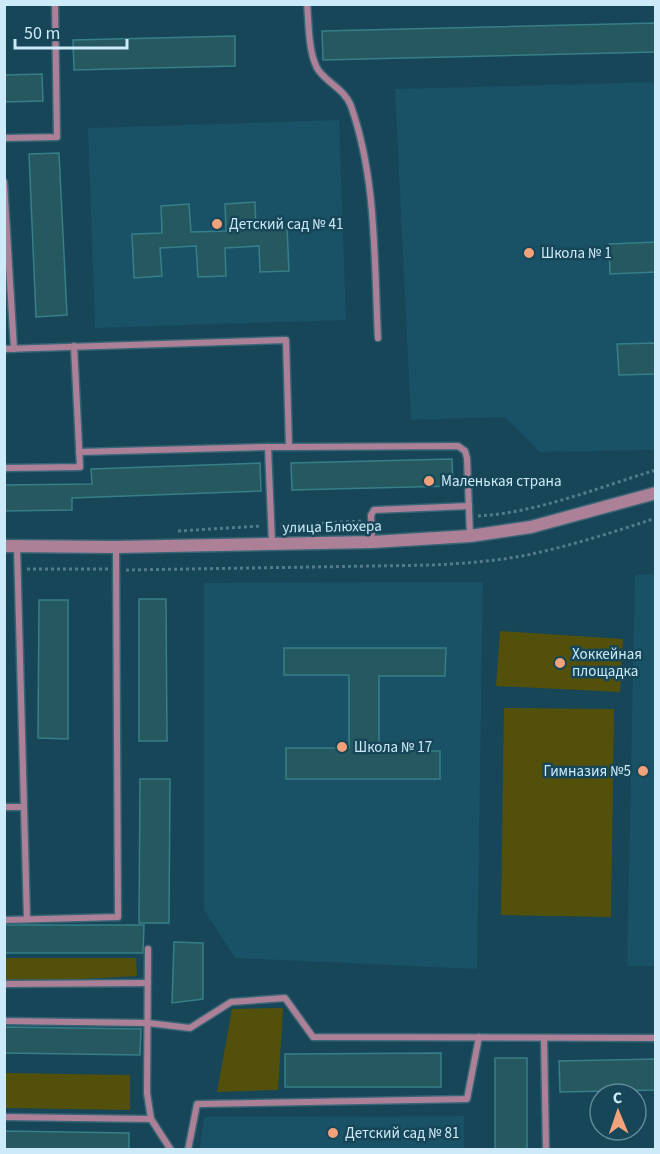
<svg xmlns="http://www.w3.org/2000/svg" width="660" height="1154" font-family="'Source Sans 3',sans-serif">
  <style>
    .built { fill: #195166 }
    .green { fill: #53500c }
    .building { fill: #26595f; stroke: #367f88; stroke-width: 1.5 }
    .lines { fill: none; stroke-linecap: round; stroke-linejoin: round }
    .service-casing { stroke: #386475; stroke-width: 9 }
    .tertiary-casing { stroke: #386475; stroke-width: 15 }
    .path { stroke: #527b8b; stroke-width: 3; stroke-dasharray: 3 3; stroke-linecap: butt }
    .service { stroke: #ac8197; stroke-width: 6 }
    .tertiary { stroke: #ac8197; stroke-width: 12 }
    .poi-dot { fill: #f1a27b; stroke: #174658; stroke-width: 2 }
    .labels { text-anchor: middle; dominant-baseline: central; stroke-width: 5; stroke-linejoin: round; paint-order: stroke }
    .poi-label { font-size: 15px; fill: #cceaf7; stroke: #174658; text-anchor: start }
    .street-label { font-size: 15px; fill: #cceaf7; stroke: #174658 }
  </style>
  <rect width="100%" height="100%" fill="#174658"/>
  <!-- built -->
  <g class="built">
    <polygon points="655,82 655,450 540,452 505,417 411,420 395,89"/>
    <polygon points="339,120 346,320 95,328 88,128"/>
    <polygon points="655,574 655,966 627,966 635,575"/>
    <polygon points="483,582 477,969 235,958 204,910 204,583"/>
    <polygon points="464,1116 464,1149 200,1149 204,1117"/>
  </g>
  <!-- green -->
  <g class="green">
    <polygon points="500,631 623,639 620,692 496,686"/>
    <polygon points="504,708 614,709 611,917 501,915"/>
    <polygon points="5,958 136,958 137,976 63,980 5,981"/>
    <polygon points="283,1008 278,1090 217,1092 232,1009"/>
    <polygon points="5,1073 130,1075 130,1110 5,1108"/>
  </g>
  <!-- building -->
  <g class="building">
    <polygon points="656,23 656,52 323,60 322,31"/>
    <polygon points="235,36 235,66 74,70 73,40"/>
    <polygon points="42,74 43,101 4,102 4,75"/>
    <polygon points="59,153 67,315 36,317 29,154"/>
    <polygon points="255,202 256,228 287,227 289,271 260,272 259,246 225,248 226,276 198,277 196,246 160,248 162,276 134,278 132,234 162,233 161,206 189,204 191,232 226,231 225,204"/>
    <polygon points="656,242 656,272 610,274 609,244"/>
    <polygon points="656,343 656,374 619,375 617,344"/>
    <polygon points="452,459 453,486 292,490 291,463"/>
    <polygon points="260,463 261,491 72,498 72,510 4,511 4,485 92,484 91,469"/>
    <polygon points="139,599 166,599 167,741 139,741"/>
    <polygon points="39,600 68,600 68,739 38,738"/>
    <polygon points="284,648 446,648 445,676 379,676 379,751 440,751 440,779 286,779 286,748 349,748 349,675 284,675"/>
    <polygon points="140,779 170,779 169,923 139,923"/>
    <polygon points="4,925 144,925 143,953 4,953"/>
    <polygon points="174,942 203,943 203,999 172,1003"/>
    <polygon points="4,1027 141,1029 140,1055 4,1053"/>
    <polygon points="441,1053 441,1087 285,1087 285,1054"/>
    <rect x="495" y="1058" width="32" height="91"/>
    <polygon points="656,1059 656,1090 560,1092 559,1061"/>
    <polygon points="4,1131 129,1133 129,1149 4,1149"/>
  </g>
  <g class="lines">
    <!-- service casing -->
    <g class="service-casing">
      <g id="service">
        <path d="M307 4C309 24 308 50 317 68 325 82 345 89 351 106 377 180 374 261 378 338"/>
        <polyline points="4,138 57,137 55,4"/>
        <polyline points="4,182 14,349"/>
        <polyline points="4,349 286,340 289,447 268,447 272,543"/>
        <polyline points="289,447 458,446 465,451 467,458 470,536"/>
        <polyline points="79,452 268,447"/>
        <polyline points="4,468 80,467 74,346"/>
        <polyline points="372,542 371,515 374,510 469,506"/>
        <polyline points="17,547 27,919"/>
        <polyline points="4,807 23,807"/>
        <polyline points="4,920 118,917 116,547"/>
        <polyline points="148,949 147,1093 151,1119 171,1150"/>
        <polyline points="4,984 148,983"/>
        <polyline points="4,1021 148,1023 190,1028 231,1002 285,998 313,1037 656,1038"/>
        <polyline points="544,1038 546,1150"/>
        <polyline points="4,1117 151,1119"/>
        <polyline points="188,1150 197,1104 467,1099 479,1037"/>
      </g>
    </g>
    <!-- tertiary casing -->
    <g class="tertiary-casing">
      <polyline id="tertiary" points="4,546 116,547 372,542 470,536 531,527 656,493"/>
    </g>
    <!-- path -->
    <g class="path">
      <path d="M478 516C536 513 600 487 656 470"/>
      <polyline points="280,525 363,521"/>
      <polyline points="178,531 261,526"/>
      <polyline points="27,569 108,569"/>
      <path d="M126 570 435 565C466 563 497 561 527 555 570 546 614 532 656 518"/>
    </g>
    <!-- service -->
    <use href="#service" class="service"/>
    <!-- tertiary -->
    <use href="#tertiary" class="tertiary"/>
  </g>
  <!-- markers -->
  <g class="poi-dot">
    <circle cx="217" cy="224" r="6"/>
    <circle cx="529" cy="253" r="6"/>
    <circle cx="429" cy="481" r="6"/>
    <circle cx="560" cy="663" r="6"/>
    <circle cx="342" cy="747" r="6"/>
    <circle cx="643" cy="771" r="6"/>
    <circle cx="333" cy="1133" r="6"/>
  </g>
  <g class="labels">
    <!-- poi labels -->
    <g class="poi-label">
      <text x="229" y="224">Детский сад № 41</text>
      <text x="541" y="253">Школа № 1</text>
      <text x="441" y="481">Маленькая страна</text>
      <text x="572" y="654">Хоккейная<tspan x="572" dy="17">площадка</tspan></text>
      <text x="354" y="747">Школа № 17</text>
      <text x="631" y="771" text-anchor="end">Гимназия №5</text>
      <text x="345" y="1133">Детский сад № 81</text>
    </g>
    <!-- street labels -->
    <g class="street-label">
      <text transform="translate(332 527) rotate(-1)">улица Блюхера</text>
    </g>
  </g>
  <!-- border -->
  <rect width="660" height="1154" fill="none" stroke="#cceaf7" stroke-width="12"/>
  <!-- north arrow -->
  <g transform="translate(618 1112) rotate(358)"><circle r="28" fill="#174658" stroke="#5f8898" stroke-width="1.5"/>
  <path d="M0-4.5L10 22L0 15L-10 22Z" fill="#f1a27b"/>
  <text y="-9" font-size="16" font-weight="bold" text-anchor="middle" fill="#cceaf7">С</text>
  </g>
  <!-- scale -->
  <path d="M15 39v9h112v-9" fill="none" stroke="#cceaf7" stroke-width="3"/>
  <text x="24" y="39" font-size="18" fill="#cceaf7" stroke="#174658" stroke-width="4.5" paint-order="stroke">50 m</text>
</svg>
